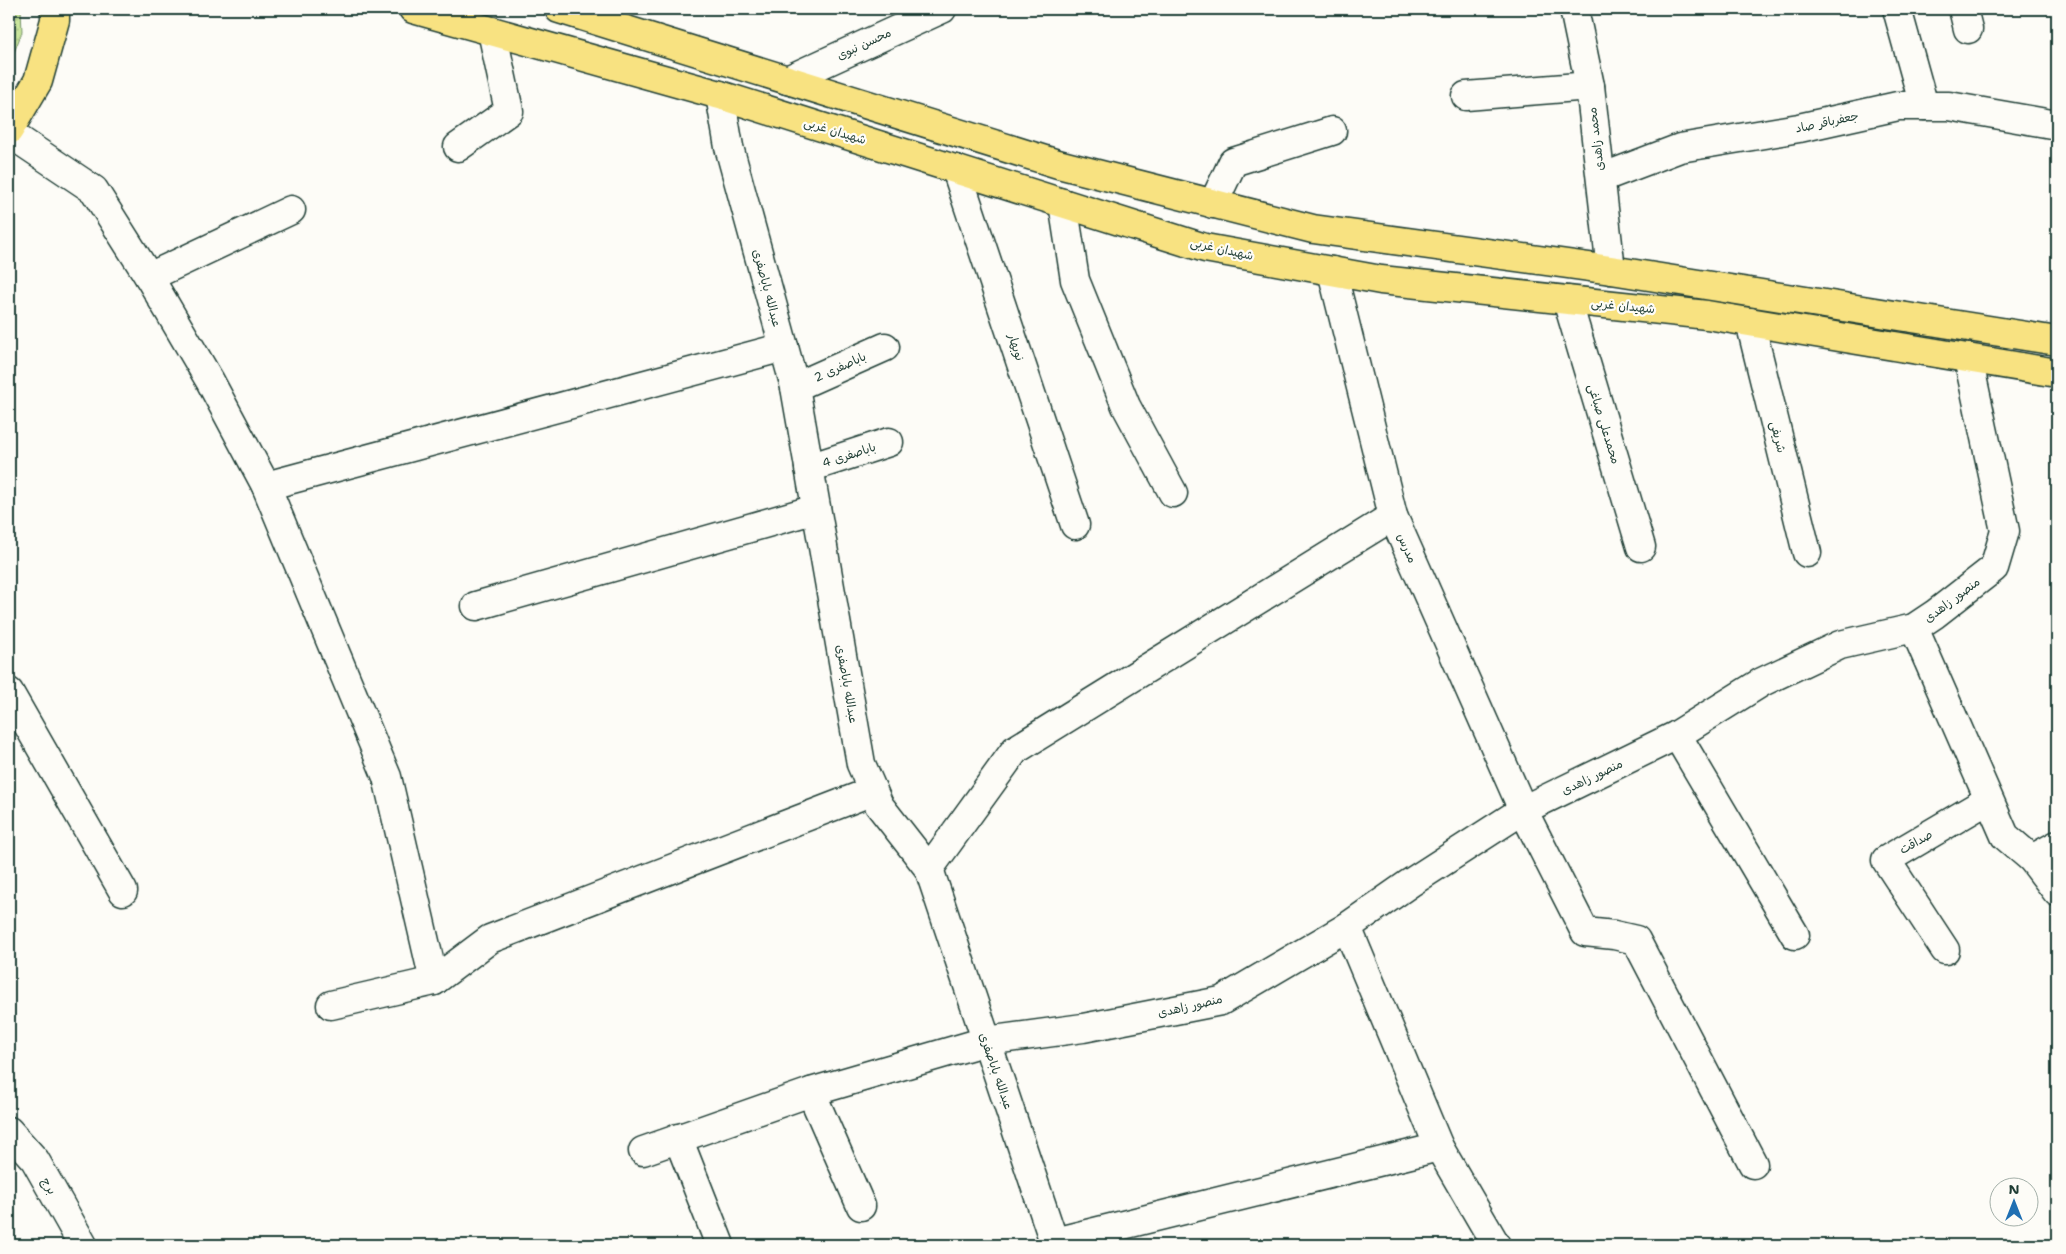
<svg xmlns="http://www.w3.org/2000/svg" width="2066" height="1254" font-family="'Shantell Sans','Playpen Sans Arabic',sans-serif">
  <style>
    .grass { fill: url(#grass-dots); stroke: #749168 }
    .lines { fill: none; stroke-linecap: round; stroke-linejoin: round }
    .minor-casing { stroke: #1f3d34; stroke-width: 31 }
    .major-casing { stroke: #1f3d34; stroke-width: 31 }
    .minor { stroke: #fdfcf7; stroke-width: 28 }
    .major { stroke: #f8e281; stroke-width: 28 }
    .labels { text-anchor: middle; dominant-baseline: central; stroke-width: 4.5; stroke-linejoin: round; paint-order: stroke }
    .street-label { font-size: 12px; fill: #1f3d34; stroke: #fdfcf7 }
  </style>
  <defs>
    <pattern id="grass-dots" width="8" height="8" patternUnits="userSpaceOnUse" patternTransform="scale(1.25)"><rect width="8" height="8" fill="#c9e59c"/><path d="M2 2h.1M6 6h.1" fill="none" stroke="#acc587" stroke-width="1.8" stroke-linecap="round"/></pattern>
  </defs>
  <rect width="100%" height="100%" fill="#fdfcf7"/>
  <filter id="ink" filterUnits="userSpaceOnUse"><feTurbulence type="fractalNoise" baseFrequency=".02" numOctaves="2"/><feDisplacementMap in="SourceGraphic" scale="10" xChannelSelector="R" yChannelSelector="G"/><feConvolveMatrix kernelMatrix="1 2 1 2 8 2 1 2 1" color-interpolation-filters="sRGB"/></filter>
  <g filter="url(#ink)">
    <!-- grass -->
    <polygon class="grass" points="9,9 21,9 22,32 9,65"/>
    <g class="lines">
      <!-- minor casing -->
      <g class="minor-casing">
        <g id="minor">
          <polyline points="1574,9 1590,86 1611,270"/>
          <polyline points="1897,9 1924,106"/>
          <polyline points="1963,9 1968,29"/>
          <polyline points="787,80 942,9"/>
          <polyline points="720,95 729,147 795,387 861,764 879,805 929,869 1055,1245"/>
          <polyline points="1466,96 1590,86"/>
          <polyline points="9,133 94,190 149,277 210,381 266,486 387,777 434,981"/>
          <polyline points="458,147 509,111 492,31"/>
          <polyline points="956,169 1075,525"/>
          <polyline points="1601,178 1680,148 1799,128 1898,106 1949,106 2057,125"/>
          <polyline points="1063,203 1075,280 1126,406 1173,493"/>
          <polyline points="1213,204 1233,162 1332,131"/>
          <polyline points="1332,271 1393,516 1523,810 1585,932 1614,935 1636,940 1753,1164"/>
          <polyline points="149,277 291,210"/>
          <polyline points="1567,300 1641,547"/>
          <polyline points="1750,322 1807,553"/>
          <polyline points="795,387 885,347"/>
          <polyline points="809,468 889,442"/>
          <polyline points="266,486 784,347"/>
          <polyline points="476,606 816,509"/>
          <polyline points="1914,628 2005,836 2032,859 2057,892"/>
          <polyline points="9,692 123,891"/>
          <polyline points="1677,735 1795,935"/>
          <polyline points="2032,859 2057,845"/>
          <polyline points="929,869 1015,750 1393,516"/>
          <polyline points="1347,927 1439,1147 1496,1245"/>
          <polyline points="1945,950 1886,860 1988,800"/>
          <polyline points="331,1005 434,981 490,939 873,791"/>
          <polyline points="811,1092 861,1206"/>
          <polyline points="9,1131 35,1160 83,1245"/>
          <polyline points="678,1138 720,1245"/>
          <polyline points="643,1151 811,1092 986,1041 1083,1028 1221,1001 1347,927 1410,883 1523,810 1677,735 1762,682 1840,645 1914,628 1935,614 1994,568 2005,531 1968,358"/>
          <polyline points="1054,1242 1439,1147"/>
        </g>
      </g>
      <!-- major casing -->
      <g class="major-casing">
        <g id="major">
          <polyline points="413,9 720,95 1205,248 1381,280 1707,315 2057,373"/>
          <polyline points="559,9 1058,164 1313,229 1611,270 2057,341"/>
          <polyline points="9,130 38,81 55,20 55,9"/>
        </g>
      </g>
      <!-- minor -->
      <use href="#minor" class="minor"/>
      <!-- major -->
      <use href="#major" class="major"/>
    </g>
  </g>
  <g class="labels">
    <!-- street labels -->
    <g class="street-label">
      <text transform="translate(864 44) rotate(-25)">محسن نبوی</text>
      <text transform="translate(1827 122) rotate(-12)">جعفرباقر صاد</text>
      <text transform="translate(835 131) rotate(17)">شهیدان غربی</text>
      <text transform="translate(1596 139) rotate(-97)">محمد زاهدی</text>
      <text transform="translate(1222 249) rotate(13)">شهیدان غربی</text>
      <text transform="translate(767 288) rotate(75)">عبدالله باباصفری</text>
      <text transform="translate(1623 306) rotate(6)">شهیدان غربی</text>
      <text transform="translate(1016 347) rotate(72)">نوبهار</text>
      <text transform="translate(840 367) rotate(-24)">باباصفری 2</text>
      <text transform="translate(1604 424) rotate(73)">محمدعلی صباغی</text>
      <text transform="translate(1778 437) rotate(76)">شریفی</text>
      <text transform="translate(849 455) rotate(-18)">باباصفری 4</text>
      <text transform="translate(1407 548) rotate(66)">مدرس</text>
      <text transform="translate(1952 600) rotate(-37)">منصور زاهدی</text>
      <text transform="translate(847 684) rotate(80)">عبدالله باباصفری</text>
      <text transform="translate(1592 777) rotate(-26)">منصور زاهدی</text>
      <text transform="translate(1916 842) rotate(-30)">صداقت</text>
      <text transform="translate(1190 1006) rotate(-13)">منصور زاهدی</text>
      <text transform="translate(996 1071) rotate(71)">عبدالله باباصفری</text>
      <text transform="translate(49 1186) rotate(61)">برج</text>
    </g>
  </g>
  <!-- margin -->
  <rect width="2066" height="1254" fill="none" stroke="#fdfcf7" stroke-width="30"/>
  <rect x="15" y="15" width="2036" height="1224" fill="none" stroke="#1f3d34" stroke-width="2" filter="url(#ink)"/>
  <!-- north arrow -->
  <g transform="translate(2014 1202)"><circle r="24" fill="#fdfcf7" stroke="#a4b0a9"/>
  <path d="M0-4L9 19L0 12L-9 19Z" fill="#1f6fb2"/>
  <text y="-8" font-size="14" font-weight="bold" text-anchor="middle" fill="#1f3d34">N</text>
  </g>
</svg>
